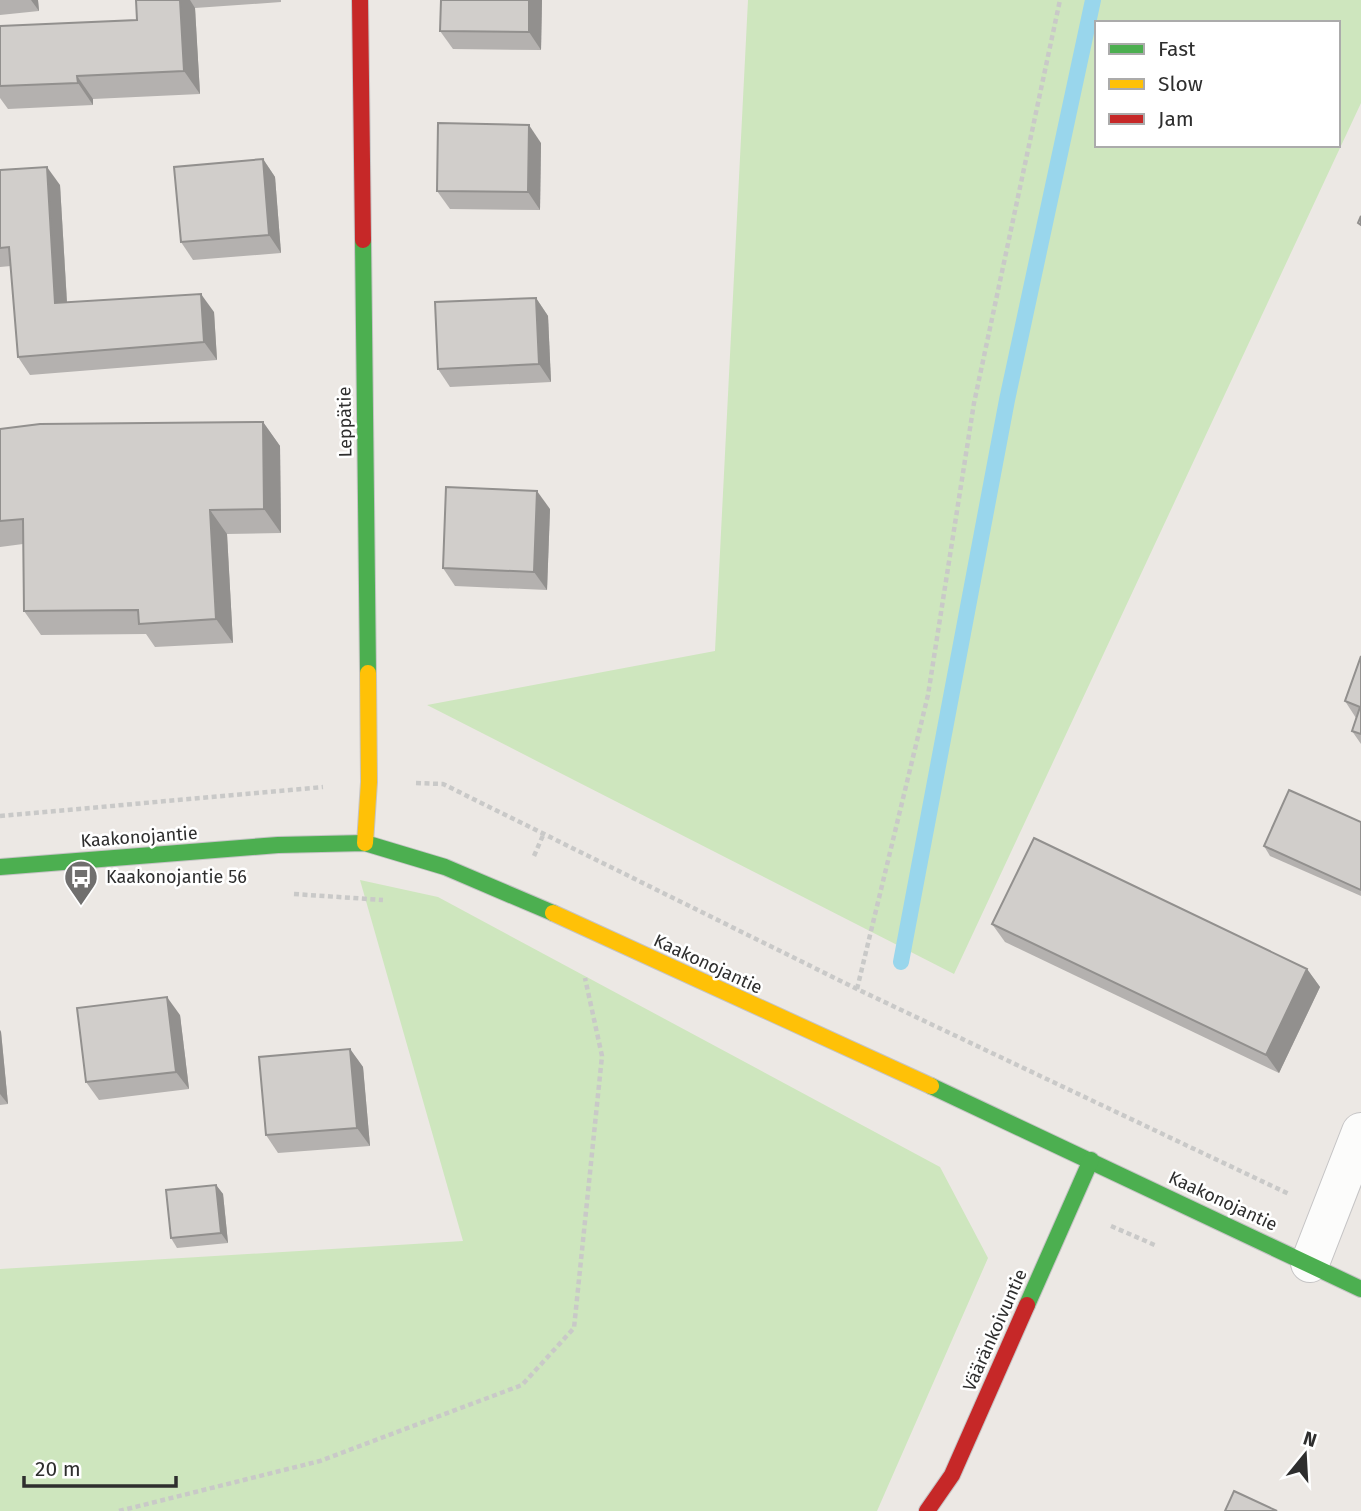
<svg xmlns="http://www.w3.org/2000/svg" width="1361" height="1511" font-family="'Fira Sans',sans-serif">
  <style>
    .green { fill: #cee6be; fill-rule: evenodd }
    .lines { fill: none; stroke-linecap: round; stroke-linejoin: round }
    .stream { stroke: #99d6ec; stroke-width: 16 }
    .street-casing { stroke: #c5c4c5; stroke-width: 40 }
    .fast-casing { stroke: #c5c4c5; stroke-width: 18 }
    .slow-casing { stroke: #c5c4c5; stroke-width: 18 }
    .jam-casing { stroke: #c5c4c5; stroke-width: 18 }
    .path { stroke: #c9c9c8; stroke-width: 4.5; stroke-dasharray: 5 3.5; stroke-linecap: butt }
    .street { stroke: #fcfcfb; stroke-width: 38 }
    .fast { stroke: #4caf50; stroke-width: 16 }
    .slow { stroke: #ffc107; stroke-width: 16 }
    .jam { stroke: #c62828; stroke-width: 16 }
    .wall { fill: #b4b1af }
    .shaded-wall { fill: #92908e }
    .building { fill: #d1cecb; stroke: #92908e; stroke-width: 2 }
    .labels { text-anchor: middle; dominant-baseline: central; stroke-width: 5; stroke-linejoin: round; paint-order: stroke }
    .street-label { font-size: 18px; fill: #2e2e2e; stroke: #fff }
    .poi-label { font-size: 18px; fill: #2e2e2e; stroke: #fff; text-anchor: start }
  </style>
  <rect width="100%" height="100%" fill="#ece8e4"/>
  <!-- green -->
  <g class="green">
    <path d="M748 0H1361V103L954 974 427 705 715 651ZM1097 23H1338V145H1097Z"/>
    <polygon points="360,880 438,897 940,1167 988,1258 877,1511 0,1511 0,1269 463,1241"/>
  </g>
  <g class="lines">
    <!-- stream -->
    <polyline class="stream" points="901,962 1007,400 1093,0"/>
    <!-- street casing -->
    <g class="street-casing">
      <polyline id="street" points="1310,1263 1361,1132"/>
    </g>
    <!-- fast casing -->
    <g class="fast-casing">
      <g id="fast">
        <polyline points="363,240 368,673"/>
        <polyline points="0,867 278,845 365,843 445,867 553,913"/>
        <polyline points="931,1086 1361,1289"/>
        <polyline points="1027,1305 1091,1160"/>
      </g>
    </g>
    <!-- slow casing -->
    <g class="slow-casing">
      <g id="slow">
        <polyline points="365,843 369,782 368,673"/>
        <polyline points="553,913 931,1086"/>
      </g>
    </g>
    <!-- jam casing -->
    <g class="jam-casing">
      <g id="jam">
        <polyline points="360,0 363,240"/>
        <polyline points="927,1511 952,1475 1027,1305"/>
      </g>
    </g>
    <!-- path -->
    <g class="path">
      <polyline points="416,783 443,784 857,989 1289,1194"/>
      <polyline points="0,816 323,787"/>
      <polyline points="534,856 544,833"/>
      <polyline points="294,894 383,900"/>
      <polyline points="857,989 928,695 974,403 1060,0"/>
      <polyline points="1111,1226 1157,1246"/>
      <polyline points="119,1511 320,1461 522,1385 574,1328 602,1056 585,978"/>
    </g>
    <!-- street -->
    <use href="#street" class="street"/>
    <!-- fast -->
    <use href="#fast" class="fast"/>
    <!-- slow -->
    <use href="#slow" class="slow"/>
    <!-- jam -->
    <use href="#jam" class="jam"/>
  </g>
  <!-- wall -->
  <g class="wall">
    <polygon points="0,0 38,0 39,11 0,15"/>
    <polygon points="136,0 281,0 281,2 195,8 200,94 93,99 93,105 8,109 0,98 0,26 137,20"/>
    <polygon points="542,0 541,50 453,49 440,31"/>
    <polygon points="541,143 540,210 450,209 437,191"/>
    <polygon points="263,159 275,177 281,253 193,260 181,242"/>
    <polygon points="0,170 60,185 67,302 214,312 217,360 30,375 18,357 11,266 0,267"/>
    <polygon points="536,298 548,316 551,382 450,387 438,369"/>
    <polygon points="263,422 280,446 281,533 227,534 233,643 155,647 146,634 41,635 24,611 23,544 0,547 0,429"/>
    <polygon points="550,509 547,590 455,586 443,568"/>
    <polygon points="1361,656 1361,744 1352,731 1356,718 1345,701"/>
    <polygon points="1361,822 1361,896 1270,856 1264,846"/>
    <polygon points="992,924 1307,969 1320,987 1279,1073 1005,942"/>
    <polygon points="180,1015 189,1089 99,1100 86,1082"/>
    <polygon points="0,1030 1,1032 8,1104 0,1105"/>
    <polygon points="350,1049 363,1067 370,1146 278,1153 266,1135"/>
    <polygon points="216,1185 223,1194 228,1243 177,1248 171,1238"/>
  </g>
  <!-- shaded-wall -->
  <g class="shaded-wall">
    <polygon points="31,0 38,0 39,11"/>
    <polygon points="180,0 190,0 195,8 200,94 184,71"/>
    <polygon points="529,0 542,0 541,50 529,32"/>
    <polygon points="77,76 93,99 93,105 78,83"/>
    <polygon points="529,125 541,143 540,210 528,192"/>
    <polygon points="263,159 275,177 281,253 269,235"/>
    <polygon points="47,167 60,185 68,321 55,303"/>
    <polygon points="201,294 214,312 217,360 204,342"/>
    <polygon points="536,298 548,316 551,382 539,364"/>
    <polygon points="263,422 280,446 281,533 264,509"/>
    <polygon points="537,491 550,509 547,590 534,572"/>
    <polygon points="210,510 227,534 233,643 216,619"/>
    <polygon points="1307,969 1320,987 1279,1073 1266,1055"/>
    <polygon points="167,997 180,1015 189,1089 176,1072"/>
    <polygon points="0,1030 1,1032 8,1104 0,1094"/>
    <polygon points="350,1049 363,1067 370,1146 357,1128"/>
    <polygon points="216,1185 223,1194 228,1243 221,1233"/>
  </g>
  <!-- building -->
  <g class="building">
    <polygon points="136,0 180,0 184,71 77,76 78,83 0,86 0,26 137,20"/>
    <polygon points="441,0 529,0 529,32 440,31"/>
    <polygon points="438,123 529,125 528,192 437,191"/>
    <polygon points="263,159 269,235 181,242 174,167"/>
    <polygon points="47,167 55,303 201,294 204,342 18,357 9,247 0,248 0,170"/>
    <polygon points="1361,216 1361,225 1358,223"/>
    <polygon points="536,298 539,364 438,369 435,302"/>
    <polygon points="263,422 264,509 210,510 216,619 139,624 138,610 24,611 23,519 0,521 0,429 40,424"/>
    <polygon points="446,487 537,491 534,572 443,568"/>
    <polygon points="1361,656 1361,734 1352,731 1360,707 1345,701"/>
    <polygon points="1289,790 1361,822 1361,890 1264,846"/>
    <polygon points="1034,838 1307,969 1266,1055 992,924"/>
    <polygon points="167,997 176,1072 86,1082 77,1008"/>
    <polygon points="350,1049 357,1128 266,1135 259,1057"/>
    <polygon points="216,1185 221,1233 171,1238 166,1190"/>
    <polygon points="1234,1491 1277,1511 1225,1511"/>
  </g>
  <!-- icons -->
  <defs>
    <g id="bus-pin" transform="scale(1.75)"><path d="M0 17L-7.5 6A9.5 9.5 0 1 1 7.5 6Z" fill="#706f6e" stroke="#fff"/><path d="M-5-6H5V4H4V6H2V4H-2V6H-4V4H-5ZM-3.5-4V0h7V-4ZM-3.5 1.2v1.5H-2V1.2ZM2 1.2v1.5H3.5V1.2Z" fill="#fff"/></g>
  </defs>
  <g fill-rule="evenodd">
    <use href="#bus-pin" x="81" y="877"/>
  </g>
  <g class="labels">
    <!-- street labels -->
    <g class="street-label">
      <text transform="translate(345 422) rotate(-91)">Leppätie</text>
      <text transform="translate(139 837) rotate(-4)">Kaakonojantie</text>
      <text transform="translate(708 964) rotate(25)">Kaakonojantie</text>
      <text transform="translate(1223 1201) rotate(25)">Kaakonojantie</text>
      <text transform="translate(995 1330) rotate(-66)">Vääränkoivuntie</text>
    </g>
    <!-- poi labels -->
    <g class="poi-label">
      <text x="106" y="877">Kaakonojantie 56</text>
    </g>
  </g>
  <!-- legend -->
  <rect x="1095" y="21" width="245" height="126" fill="#ffffff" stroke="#ababab" stroke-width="2"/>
  <rect x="1109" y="44" width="35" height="10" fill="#4caf50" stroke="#ababab" stroke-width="2"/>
  <text x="1158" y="56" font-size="21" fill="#2e2e2e">Fast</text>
  <rect x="1109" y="79" width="35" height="10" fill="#ffc107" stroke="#ababab" stroke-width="2"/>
  <text x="1158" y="91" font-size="21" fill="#2e2e2e">Slow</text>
  <rect x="1109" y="114" width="35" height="10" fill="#c62828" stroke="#ababab" stroke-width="2"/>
  <text x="1158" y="126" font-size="21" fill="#2e2e2e">Jam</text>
  <!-- north arrow -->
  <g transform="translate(1305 1455) rotate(18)" stroke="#ffffff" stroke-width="5" paint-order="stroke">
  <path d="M0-5L12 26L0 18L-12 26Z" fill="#2e2e2e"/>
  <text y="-10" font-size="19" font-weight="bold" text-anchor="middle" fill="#2e2e2e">N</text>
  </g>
  <!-- scale -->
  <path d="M24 1476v10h152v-10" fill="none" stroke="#2e2e2e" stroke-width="3.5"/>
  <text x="35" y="1476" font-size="21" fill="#2e2e2e" stroke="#ffffff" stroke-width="5" paint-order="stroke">20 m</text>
</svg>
